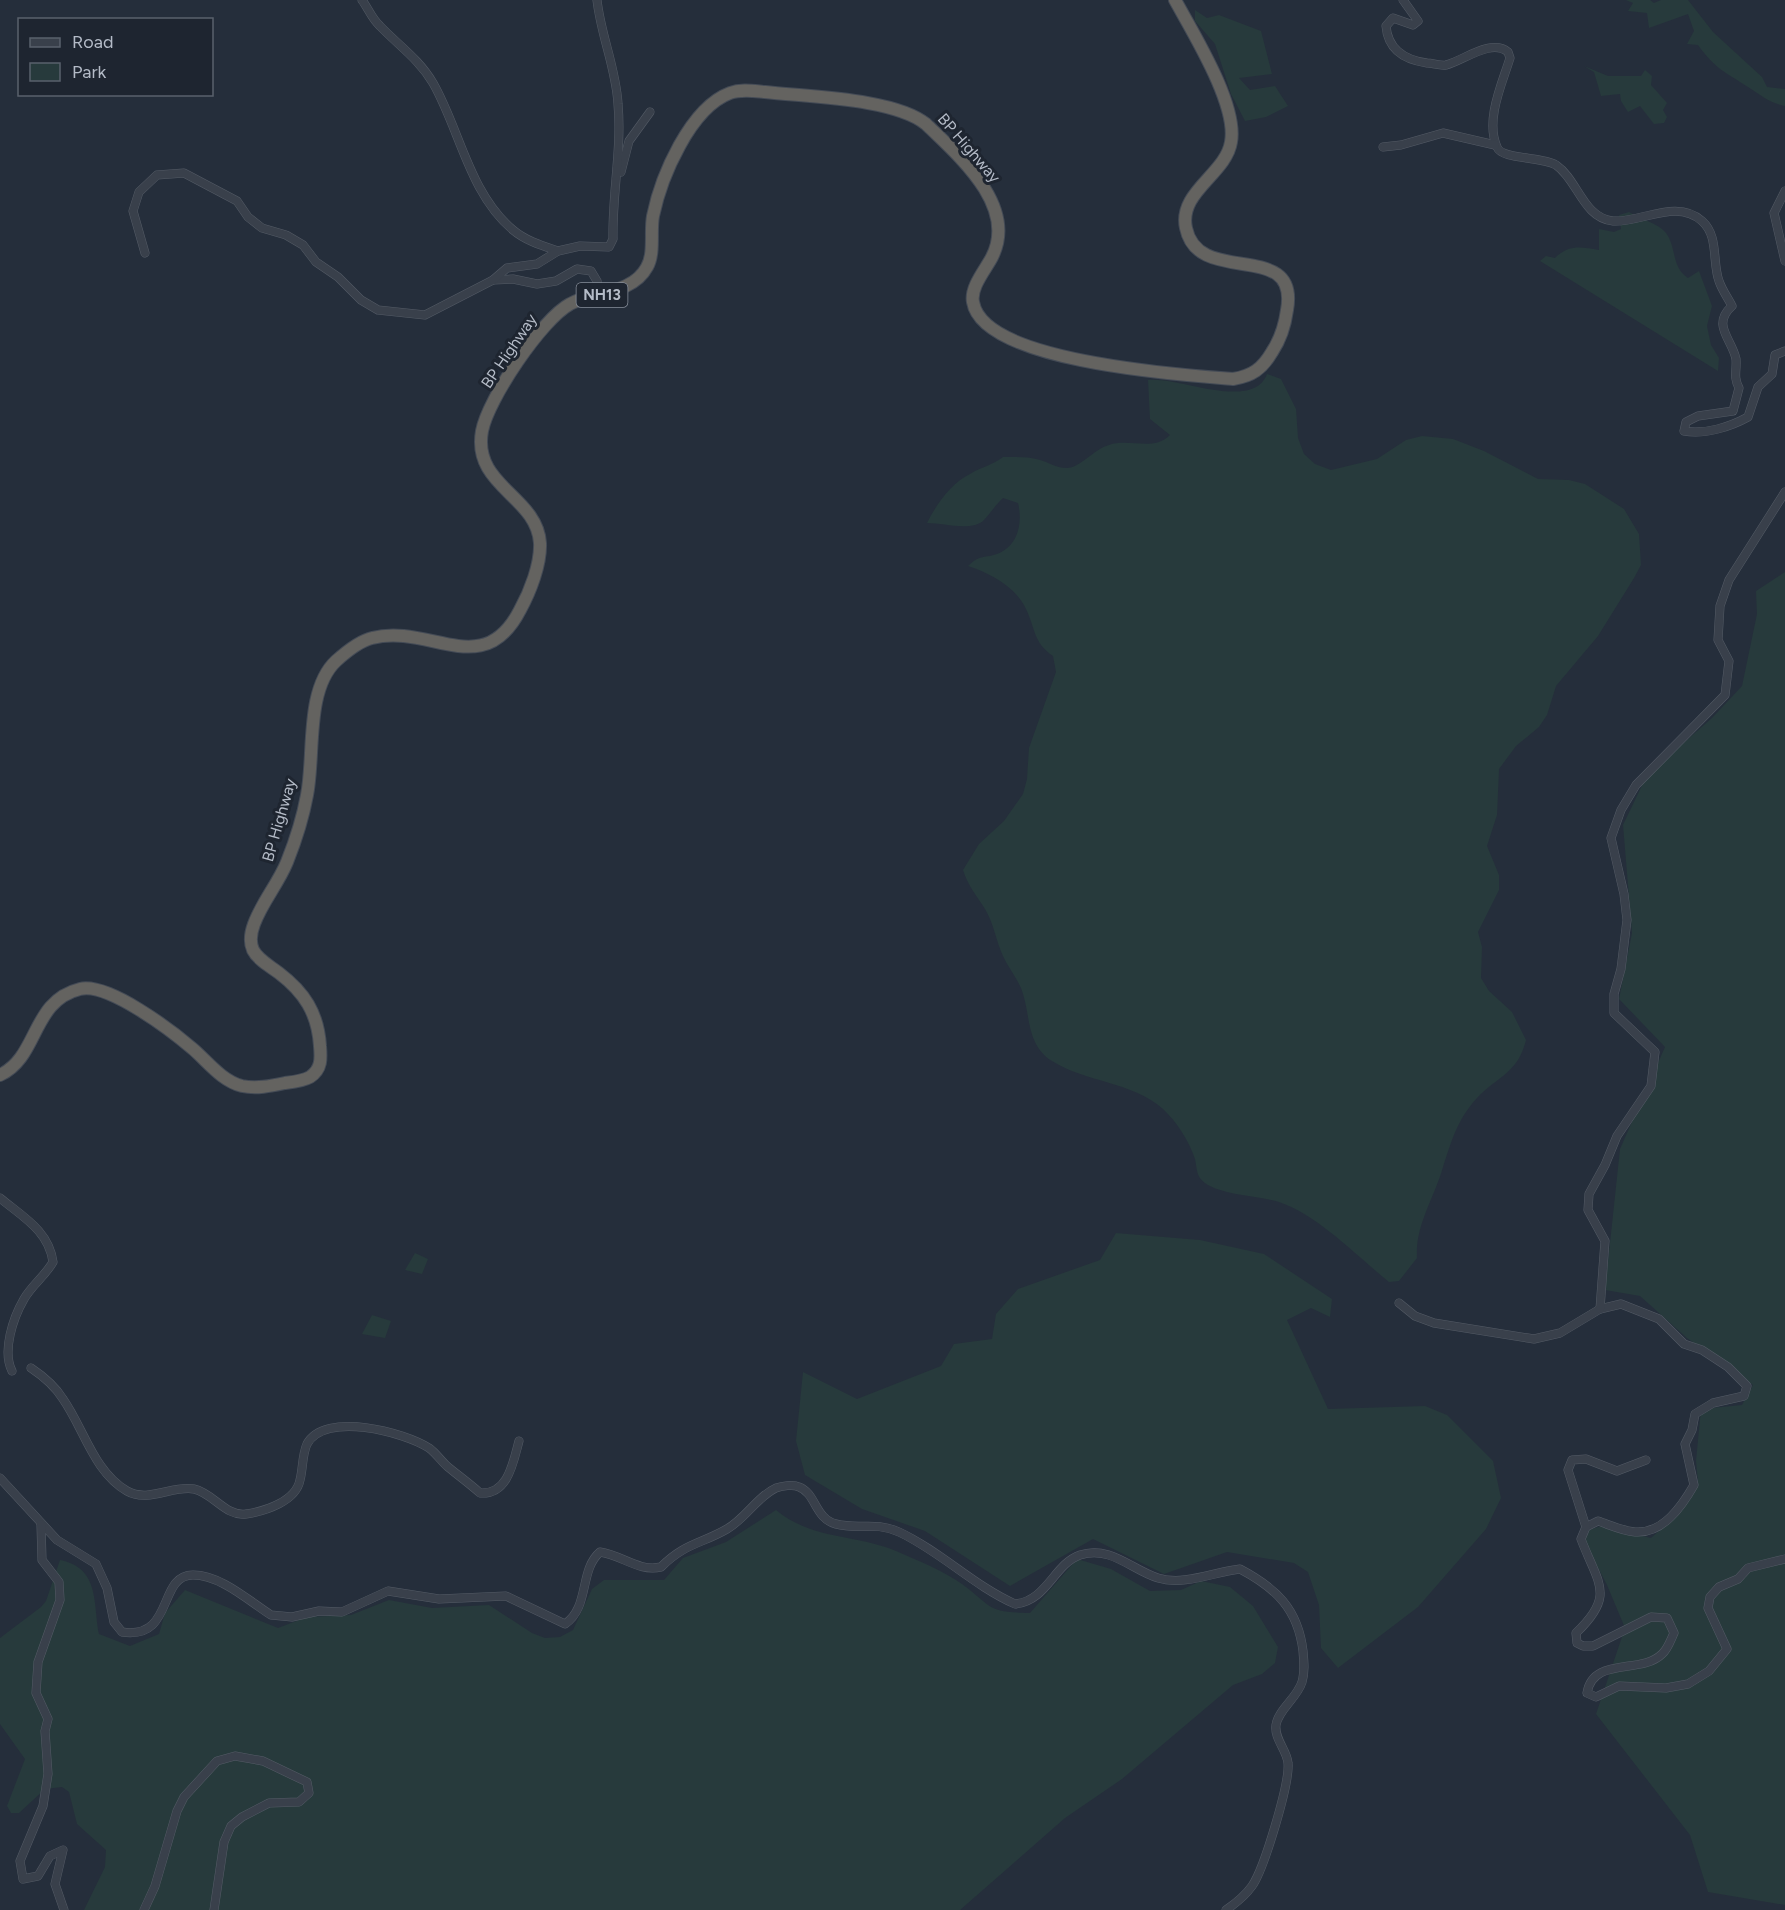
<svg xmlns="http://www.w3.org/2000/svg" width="1785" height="1910" font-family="Figtree,sans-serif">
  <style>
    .green { fill: #273a3c }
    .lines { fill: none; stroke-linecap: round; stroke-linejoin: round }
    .minor-casing { stroke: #545b66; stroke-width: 9 }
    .trunk-casing { stroke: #444b56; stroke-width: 14 }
    .minor { stroke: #39404b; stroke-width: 8 }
    .trunk { stroke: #646360; stroke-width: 12 }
    .labels { text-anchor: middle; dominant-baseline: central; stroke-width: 6; stroke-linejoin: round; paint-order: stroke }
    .shield { fill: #1e2530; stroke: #878e9a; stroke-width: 1.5 }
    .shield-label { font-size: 15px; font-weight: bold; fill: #b4bbc7 }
    .street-label { font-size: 16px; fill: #b4bbc7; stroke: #1e2530 }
  </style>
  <rect width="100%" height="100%" fill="#252e3b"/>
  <!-- green -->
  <g class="green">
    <path d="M1626 0H1650L1654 3 1661 0H1688L1713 32 1762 77 1767 87 1785 89V106C1769 103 1761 95 1748 87 1724 71 1716 70 1698 45L1687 44 1694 31 1688 14 1649 28 1647 13 1628 11 1633 3Z"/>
    <polygon points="1195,10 1207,18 1219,15 1261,31 1272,74 1239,78 1250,90 1275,86 1288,106 1266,117 1245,121 1231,94 1215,44 1195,21"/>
    <polygon points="1584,66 1608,76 1641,76 1645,70 1652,76 1651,85 1667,103 1663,110 1667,117 1664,123 1654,124 1640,106 1628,112 1621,101 1620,94 1601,96 1594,72"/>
    <path d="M1629 212C1641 220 1657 222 1666 233 1677 248 1671 267 1688 278L1699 271 1712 306 1707 326 1711 345 1719 358 1718 371 1540 261 1546 256 1555 258C1569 244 1581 247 1599 250V229L1614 232 1621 229 1619 215Z"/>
    <path d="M1267 374 1281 379 1296 409 1298 438 1304 454 1315 464 1331 470 1377 459 1406 440 1422 436 1453 439 1484 451 1538 479 1569 480 1585 484 1624 509 1639 534 1641 565 1634 578 1598 636 1556 686 1547 715 1539 727 1516 746 1499 769 1497 815 1487 846 1499 875V890L1478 932 1482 947 1481 978 1489 991 1512 1012 1526 1040C1518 1073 1498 1076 1477 1098 1457 1120 1452 1140 1443 1167 1434 1199 1415 1225 1417 1258L1399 1281 1389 1282C1358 1257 1318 1215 1279 1202 1260 1196 1221 1195 1205 1183 1196 1177 1197 1168 1195 1159 1189 1141 1177 1122 1163 1109 1131 1081 1087 1083 1052 1061 1025 1044 1031 1013 1021 988 1016 977 1008 967 1003 956 996 941 994 924 985 909 977 896 968 886 963 870L979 844 1004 821 1023 794 1027 779 1029 748 1056 672 1053 656C1033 642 1036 630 1026 609 1016 587 990 573 968 566 981 554 982 559 997 554 1018 546 1023 523 1018 503L1003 498C995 505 991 513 984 520 972 532 944 523 927 523 936 505 951 483 970 474 981 467 993 465 1003 457 1015 457 1027 456 1040 460 1048 462 1056 468 1066 468 1079 469 1094 449 1109 445 1130 438 1153 452 1170 435L1150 419 1148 380C1178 376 1253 412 1267 374Z"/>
    <polygon points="1785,572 1785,1905 1708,1892 1690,1835 1596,1714 1625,1628 1607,1585 1585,1543 1588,1530 1602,1526 1651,1538 1679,1513 1698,1482 1696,1461 1701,1409 1742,1405 1753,1385 1687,1338 1640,1296 1605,1290 1620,1149 1665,1047 1619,999 1632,933 1623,825 1647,775 1712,718 1742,686 1757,614 1756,591"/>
    <polygon points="1116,1233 1200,1240 1264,1254 1332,1299 1330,1317 1311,1308 1287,1320 1328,1409 1425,1406 1447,1415 1493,1461 1501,1498 1486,1529 1418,1607 1338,1668 1321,1648 1319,1605 1308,1572 1294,1563 1227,1552 1164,1574 1093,1539 1010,1586 925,1531 862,1509 805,1475 796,1441 803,1372 857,1399 941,1366 954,1344 992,1339 996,1314 1018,1289 1100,1260"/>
    <polygon points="415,1253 428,1259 422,1274 405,1270"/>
    <polygon points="372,1315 391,1321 385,1338 362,1334"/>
    <path d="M776 1510C812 1540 855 1534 896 1551 917 1560 944 1571 962 1584 994 1608 986 1612 1030 1613L1077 1559 1111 1569 1150 1591 1181 1590 1201 1581 1230 1587 1253 1606 1278 1647 1275 1663 1262 1674 1233 1685 1122 1779 1065 1818 960 1910H84L105 1867 106 1850 77 1824 69 1792 62 1787 45 1789 19 1813H11L7 1806 25 1759 0 1724V1638L41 1607 46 1601 60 1560C100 1568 93 1603 99 1634L130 1646 159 1634 165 1613 185 1590 278 1628 307 1617 351 1615 389 1600 432 1608 489 1605 532 1633 545 1638 560 1637 573 1630 592 1589 604 1580H664L683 1558 726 1542Z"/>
  </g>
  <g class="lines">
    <!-- minor casing -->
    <g class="minor-casing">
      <g id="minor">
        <path d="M362 0C368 8 372 19 380 26 398 45 419 59 433 83 460 130 469 193 513 230 526 241 543 246 558 251"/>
        <path d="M1403 0 1418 21 1413 25 1393 18 1386 26C1388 50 1405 60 1427 63 1433 63 1440 66 1446 65 1463 61 1491 38 1508 52L1510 58C1502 84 1485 120 1497 147 1502 160 1541 156 1556 165 1578 180 1583 218 1613 221 1641 223 1677 198 1702 221 1719 236 1712 262 1719 281 1722 290 1728 298 1732 306 1711 325 1732 339 1736 359 1737 371 1733 376 1739 388L1733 411 1698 416 1686 422 1684 431C1704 435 1730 427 1748 417L1758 387 1772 374 1775 355 1785 351"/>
        <polyline points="1383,147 1401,145 1443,133 1495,145"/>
        <polyline points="621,172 629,141 650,112"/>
        <polyline points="1785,191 1774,213 1785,261"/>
        <polyline points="145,253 133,211 139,192 157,175 184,173 237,201 248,217 262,228 286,235 303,245 316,262 338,277 361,300 378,310 425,315 493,280 513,279 537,284 556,281 577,269 591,271 597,281 599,296"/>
        <path d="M493 280 507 268 537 264 558 251 580 246 609 247 613 239C612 194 622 149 618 104 616 68 601 36 597 0"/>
        <path d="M0 1198C23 1217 49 1231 53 1262 45 1276 32 1285 24 1299 13 1318 2 1351 12 1371"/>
        <path d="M1399 1303 1415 1316 1434 1323 1534 1339 1560 1333 1600 1309 1621 1304 1659 1319 1684 1344 1702 1350 1728 1367 1747 1386 1744 1396 1713 1403 1695 1414 1692 1430 1685 1444 1694 1485C1682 1506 1663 1534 1635 1532 1623 1531 1610 1525 1598 1521L1586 1527 1581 1539C1598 1584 1616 1595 1576 1633L1577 1643 1583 1646H1593L1651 1617 1667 1618 1674 1633C1671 1639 1668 1649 1662 1654 1641 1675 1593 1656 1587 1693L1596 1697 1619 1686 1666 1688 1688 1684 1709 1671 1727 1649 1708 1608 1710 1597 1719 1587 1738 1579 1748 1568 1785 1559"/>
        <polyline points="1600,1309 1605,1241 1588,1210 1589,1194 1605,1165 1617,1136 1651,1086 1655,1052 1614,1013 1614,994 1621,969 1627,920 1624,894 1611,838 1621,810 1636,785 1725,695 1729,661 1718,640 1720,606 1729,580 1785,492"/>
        <path d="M31 1368C43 1376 55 1386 63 1399 84 1429 94 1472 127 1491 148 1503 173 1485 194 1489 213 1493 226 1517 246 1514 266 1511 296 1501 300 1480 303 1469 302 1455 307 1444 325 1411 404 1432 429 1448 436 1453 442 1462 448 1467 459 1476 470 1484 480 1493 508 1495 513 1463 519 1441"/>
        <path d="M0 1478 57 1540 96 1564 107 1588 114 1622 122 1632C175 1640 157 1575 193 1575 221 1575 249 1601 271 1615L292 1617 319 1611 342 1612 388 1591 439 1599 506 1596 565 1624C590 1607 579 1570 600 1552 622 1555 638 1572 661 1567 685 1543 701 1544 727 1529 746 1518 757 1497 776 1488 782 1486 793 1484 799 1487 816 1493 815 1519 836 1524 859 1530 874 1521 899 1532 940 1551 974 1586 1015 1604 1047 1601 1054 1564 1080 1555 1110 1545 1132 1570 1158 1578 1184 1586 1214 1572 1240 1569 1276 1588 1298 1609 1303 1651 1304 1662 1305 1672 1302 1682 1297 1698 1278 1710 1276 1725 1274 1739 1287 1750 1288 1763 1290 1783 1264 1869 1252 1886 1245 1896 1236 1903 1226 1910"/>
        <polyline points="41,1524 42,1560 59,1582 60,1600 38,1662 36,1693 48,1719 45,1731 48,1774 43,1806 20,1861 23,1879 38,1876 50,1856 63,1850 55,1884 64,1910"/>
        <polyline points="1586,1527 1568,1470 1572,1460 1586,1459 1617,1471 1646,1460"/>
        <polyline points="144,1910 155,1886 177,1811 184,1797 217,1761 235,1756 263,1761 307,1782 309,1793 299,1802 269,1803 242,1817 231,1826 224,1842 214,1910"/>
      </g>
    </g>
    <!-- trunk casing -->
    <g class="trunk-casing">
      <path id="trunk" d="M0 1075C39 1057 31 1001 80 989 108 982 172 1031 193 1049 208 1062 222 1081 242 1086 256 1089 271 1086 285 1083 293 1082 303 1081 310 1077 322 1069 321 1058 320 1046 318 1013 304 992 279 973 270 966 258 960 253 950 249 941 251 932 254 924 262 902 278 884 287 862 295 842 303 817 307 795 315 756 305 690 336 661 346 652 359 641 372 638 430 623 483 682 520 610 530 592 541 564 540 543 537 496 472 486 482 431 488 399 542 319 570 304 593 291 632 295 647 267 655 253 650 232 653 216 661 177 690 108 730 93 741 89 753 91 765 92 807 97 894 98 926 124 959 156 1018 206 992 257 986 269 970 287 973 302 983 362 1182 375 1233 379 1252 376 1262 369 1272 352 1280 340 1285 325 1287 310 1300 238 1198 288 1186 228 1178 192 1226 174 1231 142 1238 105 1193 33 1175 0"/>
    </g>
    <!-- minor -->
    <use href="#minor" class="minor"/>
    <!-- trunk -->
    <use href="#trunk" class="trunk"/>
  </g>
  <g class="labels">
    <!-- shield labels -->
    <rect class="shield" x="576.5" y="283" width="51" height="24" rx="4.5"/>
    <g class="shield-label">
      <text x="602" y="295">NH13</text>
    </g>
    <!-- street labels -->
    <g class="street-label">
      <text transform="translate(969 148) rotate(49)">BP Highway</text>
      <text transform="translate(509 351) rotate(-56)">BP Highway</text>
      <text transform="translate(279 820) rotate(-74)">BP Highway</text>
    </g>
  </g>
  <!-- legend -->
  <rect x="18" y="18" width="195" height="78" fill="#1e2530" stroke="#5a616c" stroke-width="1.5"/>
  <rect x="30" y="38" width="30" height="9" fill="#39404b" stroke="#5a616c" stroke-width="1.5"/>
  <text x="72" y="48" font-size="18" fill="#b4bbc7">Road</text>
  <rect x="30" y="63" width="30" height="18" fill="#273a3c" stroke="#5a616c" stroke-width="1.5"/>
  <text x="72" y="78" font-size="18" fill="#b4bbc7">Park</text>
</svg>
